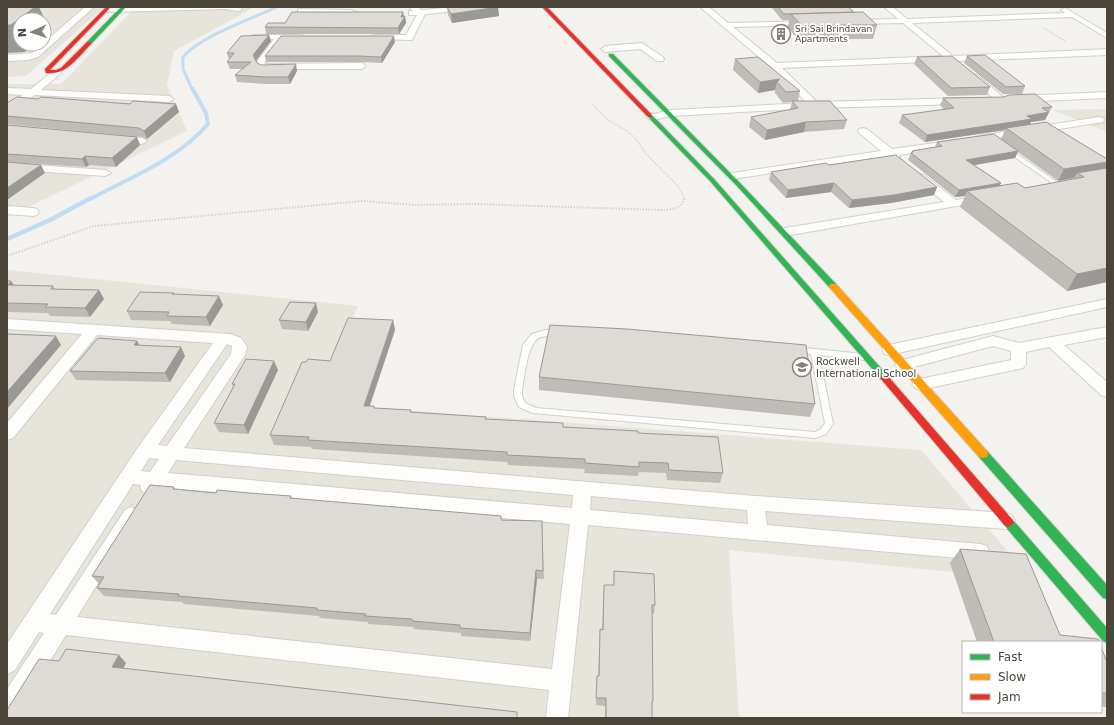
<svg xmlns="http://www.w3.org/2000/svg" width="1114" height="725" font-family="'DejaVu Sans',sans-serif">
  <style>
    .residential { fill: #e7e4dc; fill-rule: evenodd }
    .lines { fill: none; stroke-linecap: round; stroke-linejoin: round }
    .stream-far2 { stroke: #c0ddf1; stroke-width: 3 }
    .stream-far1 { stroke: #c0ddf1; stroke-width: 4 }
    .stream { stroke: #c0ddf1; stroke-width: 4.5 }
    .lane-casing { stroke: #d2d0cb; stroke-width: 2 }
    .street-casing { stroke: #d2d0cb; stroke-width: 2 }
    .fast-casing { stroke: #d3cfc5; stroke-width: 2 }
    .slow-casing { stroke: #d3cfc5; stroke-width: 2 }
    .jam-casing { stroke: #d3cfc5; stroke-width: 2 }
    .path-far1 { stroke: #d3d2cc; stroke-width: 1.5; stroke-dasharray: 1 1; stroke-linecap: butt }
    .path { stroke: #d3d2cc; stroke-width: 2; stroke-dasharray: 1.5 1.5; stroke-linecap: butt }
    .lane { fill: #fdfdfc; fill-rule: evenodd }
    .street { fill: #fdfdfc; fill-rule: evenodd }
    .fast { fill: #30b455; fill-rule: evenodd }
    .slow { fill: #ff9f0a; fill-rule: evenodd }
    .jam { fill: #e5322d; fill-rule: evenodd }
    .wall { fill: #bfbcb8; fill-rule: evenodd }
    .shaded-wall { fill: #9b9996 }
    .building { fill: #dedbd6; stroke: #9b9996 }
    .labels { text-anchor: middle; dominant-baseline: central; stroke-width: 3.5; stroke-linejoin: round; paint-order: stroke }
    .far-poi-label { font-size: 9px; fill: #4b4439; stroke: #fff; text-anchor: start }
    .poi-label { font-size: 10px; fill: #4b4439; stroke: #fff; text-anchor: start }
  </style>
  <rect width="100%" height="100%" fill="#f4f2ee"/>
  <!-- residential -->
  <g class="residential">
    <path d="M7 7H104L26 76 7 77ZM20 20H44V44H20Z"/>
    <polygon points="136,7 255,7 174,51 167,85 187,131 7,217 7,84 61,84"/>
    <polygon points="1107,109 1107,132 1053,110"/>
    <polygon points="7,270 358,306 314,403 921,450 1032,580 729,550 739,718 7,718"/>
  </g>
  <g class="lines">
    <!-- stream-far2 -->
    <path class="stream-far2" d="M192 89 183 69V57C201 36 251 19 277 7"/>
    <!-- stream-far1 -->
    <path class="stream-far1" d="M90 199C131 177 177 160 208 124L206 113 192 88"/>
    <!-- stream -->
    <polyline class="stream" points="7,239 50,220 91,198"/>
    <!-- lane casing -->
    <g class="lane-casing">
      <g id="lane">
        <polygon points="1006,149 1010,149 1061,185 1058,187 1056,186 1006,151"/>
        <path d="M545 330H558L562 333C557 338 548 335 541 337 527 341 525 376 522 390V396L525 403 536 408 815 432 820 430 825 423 811 354 792 352 791 350 792 348 795 347 863 354 867 357 863 360 819 355 833 424 826 434 815 438 532 413 519 407 514 396V390L523 345 532 334Z"/>
      </g>
    </g>
    <!-- street casing -->
    <g class="street-casing">
      <g id="street">
        <polygon points="85,7 94,7 38,57 28,60 7,61 7,55 32,53"/>
        <polygon points="239,7 242,9 238,11 226,9 106,12 102,10 106,8"/>
        <polygon points="409,7 418,7 421,10 455,7 485,7 481,9 425,14 412,40 372,39 371,37 375,35 406,35 417,15 409,15 409,11 413,11"/>
        <polygon points="700,7 709,7 728,23 812,21 813,23 809,25 733,27 777,63 943,56 903,23 853,24 849,22 853,20 898,19 884,7 893,7 907,19 1065,13 1061,10 1065,8 1107,33 1107,38 1072,17 912,23 953,56 1107,49 1107,55 958,61 954,64 949,61 782,68 817,102 962,98 967,101 962,104 815,108 671,116 652,120 649,119 647,117 649,115 671,110 807,103 772,68"/>
        <polygon points="298,9 352,10 356,12 352,14 301,13 298,13"/>
        <polygon points="253,35 301,35 305,37 301,39 280,39 281,41 264,63 266,64 362,63 366,66 362,69 260,69 256,63 274,39 256,39 252,37"/>
        <polygon points="642,43 663,57 664,59 663,61 657,61 640,49 605,52 601,49 605,46"/>
        <polygon points="57,69 60,70 61,72 60,74 41,90 169,96 174,99 169,102 35,95 7,112 7,105 23,95 7,94 7,88 31,89 54,70"/>
        <polygon points="974,74 977,75 1004,98 1006,100 1004,102 998,102 971,79 970,77 971,75"/>
        <polygon points="1107,92 1107,98 1020,102 1015,99 1020,96"/>
        <polygon points="1099,117 1103,118 1104,120 1103,122 978,142 973,139 978,136"/>
        <polygon points="863,128 867,129 892,149 957,140 962,143 957,146 899,155 900,157 895,160 888,156 732,179 726,176 732,173 881,151 859,133 858,131 859,129"/>
        <polygon points="117,135 142,138 147,141 142,144 113,140 112,138 113,136"/>
        <polygon points="7,163 105,170 111,173 105,176 7,169"/>
        <polygon points="920,174 924,175 956,200 981,196 985,197 987,199 985,201 785,236 781,235 779,232 781,229 785,228 944,202 916,179 914,177"/>
        <polygon points="7,206 33,208 37,209 39,212 37,215 33,216 7,214"/>
        <polygon points="1107,299 1107,307 889,355 884,354 882,350 884,346 889,345"/>
        <path d="M7 319 230 334 241 338 247 347 245 355 184 448 755 496 1006 513 1012 515 1015 521 1012 527 1006 529 765 511 767 525 980 544 987 546 989 552 987 558 980 560 588 525 568 718H546L549 690 66 635 15 717 7 718V689L44 633 39 632 15 670 7 674V644L139 446 213 343 97 335 13 438 7 440V423L82 334 7 329ZM227 344 232 346 231 354 167 446 158 445ZM149 458 159 459 150 472 141 471ZM176 460 573 495 572 508 168 473ZM133 484 141 485 140 487 143 492C150 495 154 494 159 487L570 524 552 669 77 617 140 515 137 510 131 507 125 510 56 615 50 614ZM591 496 747 510 748 524 590 510Z"/>
        <polygon points="1107,327 1107,337 1064,345 1107,382 1107,397 1101,395 1049,347 1026,352 1026,364 1023,368 920,390 915,388 912,384 915,380 1011,360 1011,351 993,346 903,370 898,369 895,365 898,361 993,336 1019,343"/>
      </g>
    </g>
    <!-- fast casing -->
    <g class="fast-casing">
      <g id="fast">
        <polygon points="121,7 126,7 91,44 87,44 87,42"/>
        <polygon points="609,54 613,54 741,184 836,284 837,286 836,288 830,288 737,186 609,56"/>
        <polygon points="648,115 652,115 714,179 887,375 889,377 887,379 881,379 710,181 648,117"/>
        <polygon points="983,450 987,451 1107,585 1107,599 1103,598 979,457 978,454 979,451"/>
        <polygon points="1008,517 1012,519 1107,628 1107,643 1103,641 1004,525 1002,522 1004,519"/>
      </g>
    </g>
    <!-- slow casing -->
    <g class="slow-casing">
      <polygon id="slow" points="830,284 836,284 987,451 988,454 987,457 983,458 979,457 830,288 829,286"/>
    </g>
    <!-- jam casing -->
    <g class="jam-casing">
      <g id="jam">
        <path d="M106 7H111L50 70H56L61 68 87 42H91V44C78 57 66 76 46 73L45 69Z"/>
        <polygon points="542,7 547,7 652,115 652,117 648,117"/>
        <polygon points="884,374 887,375 1012,519 1014,522 1012,525 1008,527 1004,525 881,379 879,377"/>
      </g>
    </g>
    <!-- path-far1 -->
    <g class="path-far1">
      <polyline points="1044,28 1065,41"/>
      <polyline points="593,105 608,120 627,131 636,139 646,154 678,186 685,199"/>
    </g>
    <!-- path -->
    <path class="path" d="M7 256 94 226 362 201 415 205 475 204 662 210C672 210 683 208 684 198"/>
    <!-- lane -->
    <use href="#lane" class="lane"/>
    <!-- street -->
    <use href="#street" class="street"/>
    <!-- fast -->
    <use href="#fast" class="fast"/>
    <!-- slow -->
    <use href="#slow" class="slow"/>
    <!-- jam -->
    <use href="#jam" class="jam"/>
  </g>
  <!-- wall -->
  <g class="wall">
    <polygon points="444,7 498,7 499,16 452,23 448,15 447,7 444,8"/>
    <polygon points="773,7 848,7 854,12 877,25 873,39 838,39 798,40 788,27 789,20 782,20 772,8"/>
    <polygon points="403,12 404,17 405,16 406,23 399,34 266,34 265,27 285,23"/>
    <polygon points="271,41 256,61 257,63 261,65 297,71 290,84 266,84 237,82 235,75 243,69 230,69 227,62 229,60 227,53"/>
    <polygon points="395,42 382,63 359,62 266,62 265,56"/>
    <polygon points="967,56 1025,86 1022,94 1003,94 964,63"/>
    <polygon points="917,57 990,87 987,95 948,96 914,64"/>
    <polygon points="735,59 800,91 798,101 847,120 844,129 804,132 765,140 749,127 751,117 790,110 792,102 783,103 775,93 775,90 758,93 733,70"/>
    <path d="M943 98 1052 107 1045 120 1031 122 1030 124 1107 168V282L1067 291 960 207 965 196 955 197 908 160 912 151 935 147 937 142 1001 139 1005 130 925 142 899 123 902 115 944 110 940 105ZM1018 152 1058 181 1074 178V179L1025 188 999 186 1001 183 974 165 1015 158Z"/>
    <polygon points="38,99 130,104 176,104 179,112 147,139 142,137 7,124 7,103"/>
    <polygon points="1107,114 1107,119 1105,118"/>
    <polygon points="7,125 137,137 140,145 116,167 89,165 86,167 7,162"/>
    <polygon points="829,165 937,187 934,195 891,203 849,208 831,192 786,198 769,180 771,172"/>
    <polygon points="7,281 11,281 14,285 53,286 55,289 99,290 104,299 90,317 50,316 48,313 7,312"/>
    <polygon points="175,294 223,305 210,326 172,324 170,321 131,320 127,311"/>
    <polygon points="318,312 308,331 282,329 279,320"/>
    <polygon points="393,320 395,330 370,406 375,408 411,412 486,417 486,419 563,427 638,433 723,473 720,483 667,480 666,473 639,472 638,476 584,473 585,469 508,465 507,462 312,449 311,447 274,445 270,435 306,362 330,361"/>
    <polygon points="185,356 170,382 76,380 70,371"/>
    <polygon points="278,370 248,434 219,432 214,423 233,387 232,384"/>
    <polygon points="539,377 815,404 810,417 539,390"/>
    <polygon points="174,487 175,490 216,493 291,496 292,498 502,520 542,521 544,579 537,579 530,641 461,636 461,633 414,629 413,627 368,624 368,622 320,618 319,616 184,604 182,602 104,596 97,588 99,584 92,576"/>
    <polygon points="960,549 1060,635 1099,642 977,642 950,563"/>
    <polygon points="614,571 655,605 654,614 652,613 653,701 652,709 652,718 605,718 605,706 596,705 596,684 597,676 598,676 600,629 602,629 604,585 613,585"/>
    <polygon points="1101,647 1107,662 1107,707 1101,707"/>
  </g>
  <!-- shaded-wall -->
  <g class="shaded-wall">
    <polygon points="35,7 39,7 50,31 44,36 44,20 20,20 20,44 34,44 25,52 7,53 7,25"/>
    <polygon points="498,7 499,16 452,23 451,14"/>
    <polygon points="403,12 404,18 405,16 406,23 399,34 398,28"/>
    <polygon points="269,35 271,41 255,62 253,55"/>
    <polygon points="394,36 395,42 382,63 381,57"/>
    <polygon points="296,64 297,71 290,84 288,77"/>
    <polygon points="780,79 777,82 775,90 758,93 760,82"/>
    <polygon points="176,104 179,112 147,139 144,131"/>
    <polygon points="1049,112 1045,120 1031,122 1029,126 1006,128 1005,130 925,142 927,135 1027,116"/>
    <polygon points="806,122 804,132 765,140 767,130"/>
    <polygon points="137,137 140,145 116,167 112,158"/>
    <polygon points="1018,151 1015,158 963,167 966,160"/>
    <polygon points="85,156 89,165 86,167 82,159"/>
    <polygon points="1107,162 1107,167 1104,173 1077,173 1074,178 1058,181 1064,169"/>
    <polygon points="41,165 45,173 7,200 7,188"/>
    <polygon points="834,183 831,192 786,198 788,190"/>
    <polygon points="1001,183 997,191 967,191 965,196 955,197 959,190"/>
    <polygon points="937,187 934,195 891,203 849,208 852,200"/>
    <polygon points="1107,268 1107,282 1067,291 1077,274"/>
    <polygon points="11,281 17,290 8,285"/>
    <polygon points="99,290 104,299 90,317 85,308"/>
    <polygon points="219,296 223,305 210,326 206,317"/>
    <polygon points="316,303 318,312 308,331 306,322"/>
    <polygon points="393,320 395,330 366,416 364,406"/>
    <polygon points="56,336 61,345 7,409 7,392"/>
    <polygon points="137,341 142,350 134,345"/>
    <polygon points="181,347 185,356 170,382 165,373"/>
    <polygon points="274,361 278,370 248,434 244,425"/>
    <polygon points="536,570 537,579 530,641 530,633"/>
    <polygon points="119,655 126,663 120,675 112,667"/>
  </g>
  <!-- building -->
  <g class="building">
    <polygon points="7,7 35,7 11,25 7,25"/>
    <polygon points="447,7 498,7 451,14"/>
    <polygon points="778,7 848,7 854,12 784,14"/>
    <polygon points="292,12 403,12 401,17 405,16 398,28 265,27 268,23 285,23"/>
    <polygon points="863,12 877,25 842,25 802,26 791,14"/>
    <polygon points="269,35 253,55 257,63 261,65 296,64 288,77 264,77 235,75 251,62 227,62 234,53 227,53 241,36"/>
    <polygon points="281,36 394,36 381,57 358,56 265,56"/>
    <polygon points="985,55 1025,86 1006,87 967,56"/>
    <polygon points="952,56 990,87 951,88 917,57"/>
    <polygon points="758,57 800,91 786,92 777,82 780,79 760,82 735,59"/>
    <polygon points="1035,94 1052,107 1042,108 1049,112 1027,116 1032,119 927,135 902,115 954,108 943,98 1004,97 1009,95"/>
    <polygon points="17,97 38,99 41,97 130,104 133,101 176,104 144,131 139,128 7,116 7,103"/>
    <polygon points="792,101 830,101 847,120 806,122 767,130 751,117 798,108"/>
    <polygon points="1046,122 1107,159 1107,162 1064,169 1006,128"/>
    <polygon points="7,125 137,137 112,158 85,156 82,159 7,154"/>
    <polygon points="994,134 1018,151 966,160 1001,183 959,190 911,153 913,152 912,151 942,146 937,142"/>
    <polygon points="896,155 937,187 894,195 852,200 834,183 788,190 771,172 826,163 829,165"/>
    <polygon points="7,162 41,165 7,188"/>
    <polygon points="1107,168 1107,268 1077,274 967,191 1017,183 1025,188 1084,177 1077,173"/>
    <polygon points="7,281 11,281 8,285 53,286 51,289 99,290 85,308 45,307 48,304 7,303"/>
    <polygon points="140,292 174,293 172,294 219,296 206,317 167,316 169,312 127,311"/>
    <polygon points="290,302 316,303 306,322 279,320"/>
    <polygon points="348,318 393,320 364,406 374,406 374,408 411,410 410,412 486,417 485,419 563,423 563,427 638,431 638,433 718,437 723,473 669,470 668,463 639,462 639,467 585,463 585,459 507,455 507,452 308,440 309,437 270,435 302,362 306,362 308,359 330,361"/>
    <polygon points="550,325 627,329 806,345 815,404 539,377"/>
    <polygon points="7,334 56,336 7,392"/>
    <polygon points="98,338 137,341 134,345 181,347 165,373 70,371"/>
    <polygon points="246,359 274,361 244,425 214,423 235,384 232,384"/>
    <polygon points="150,485 174,487 173,489 216,493 217,490 249,493 291,496 290,498 501,516 501,520 542,521 543,571 536,570 530,633 460,628 460,625 412,621 412,619 365,616 366,614 317,610 317,608 178,596 179,594 97,588 104,577 92,576"/>
    <polygon points="960,549 1026,554 1060,635 1098,639 1099,642 994,642"/>
    <polygon points="614,571 654,574 655,605 652,605 653,701 652,701 652,718 606,718 606,698 596,698 597,676 599,676 600,629 603,630 604,585 614,585"/>
    <polygon points="1101,647 1107,662 1107,693 1101,693"/>
    <polygon points="66,649 119,655 112,667 517,712 517,718 7,718 7,710 39,659 59,661"/>
  </g>
  <!-- icons -->
  <defs>
    <g id="building-ring" transform="scale(1)"><circle r="9.5" fill="#fff" stroke="#868178" stroke-width="1.5"/><path d="M-4-6H4V6H1V3H-1V6H-4ZM-2.5-4.3h1.7v1.8h-1.7ZM.8-4.3h1.7v1.8H.8ZM-2.5-1h1.7V.8h-1.7ZM.8-1h1.7V.8H.8Z" fill="#868178"/></g>
    <g id="school-ring" transform="scale(1)"><circle r="9.5" fill="#fff" stroke="#868178" stroke-width="1.5"/><path d="M0-5L7-2L0 1L-7-2ZM-4 1L0 2.5L4 1V4Q0 6-4 4Z" fill="#868178"/></g>
  </defs>
  <g fill-rule="evenodd">
    <use href="#building-ring" x="781" y="34"/>
    <use href="#school-ring" x="802" y="367"/>
  </g>
  <g class="labels">
    <!-- far-poi labels -->
    <g class="far-poi-label">
      <text x="795" y="29">Sri Sai Brindavan<tspan x="795" dy="10">Apartments</tspan></text>
    </g>
    <!-- poi labels -->
    <g class="poi-label">
      <text x="816" y="361">Rockwell<tspan x="816" dy="12">International School</tspan></text>
    </g>
  </g>
  <!-- border -->
  <rect width="1114" height="725" fill="none" stroke="#4b4439" stroke-width="16"/>
  <!-- legend -->
  <rect x="962" y="641" width="140" height="72" fill="#ffffff" stroke="#b7b4b0"/>
  <rect x="970" y="654" width="20" height="6" fill="#30b455" stroke="#b7b4b0"/>
  <text x="998" y="661" font-size="12" fill="#4b4439">Fast</text>
  <rect x="970" y="674" width="20" height="6" fill="#ff9f0a" stroke="#b7b4b0"/>
  <text x="998" y="681" font-size="12" fill="#4b4439">Slow</text>
  <rect x="970" y="694" width="20" height="6" fill="#e5322d" stroke="#b7b4b0"/>
  <text x="998" y="701" font-size="12" fill="#4b4439">Jam</text>
  <!-- north arrow -->
  <g transform="translate(32 32) rotate(267)"><circle r="19" fill="#ffffff" stroke="#b7b4b0"/>
  <path d="M0-3L7 15L0 10L-7 15Z" fill="#868178"/>
  <text y="-6" font-size="11" font-weight="bold" text-anchor="middle" fill="#4b4439">N</text>
  </g>
</svg>
